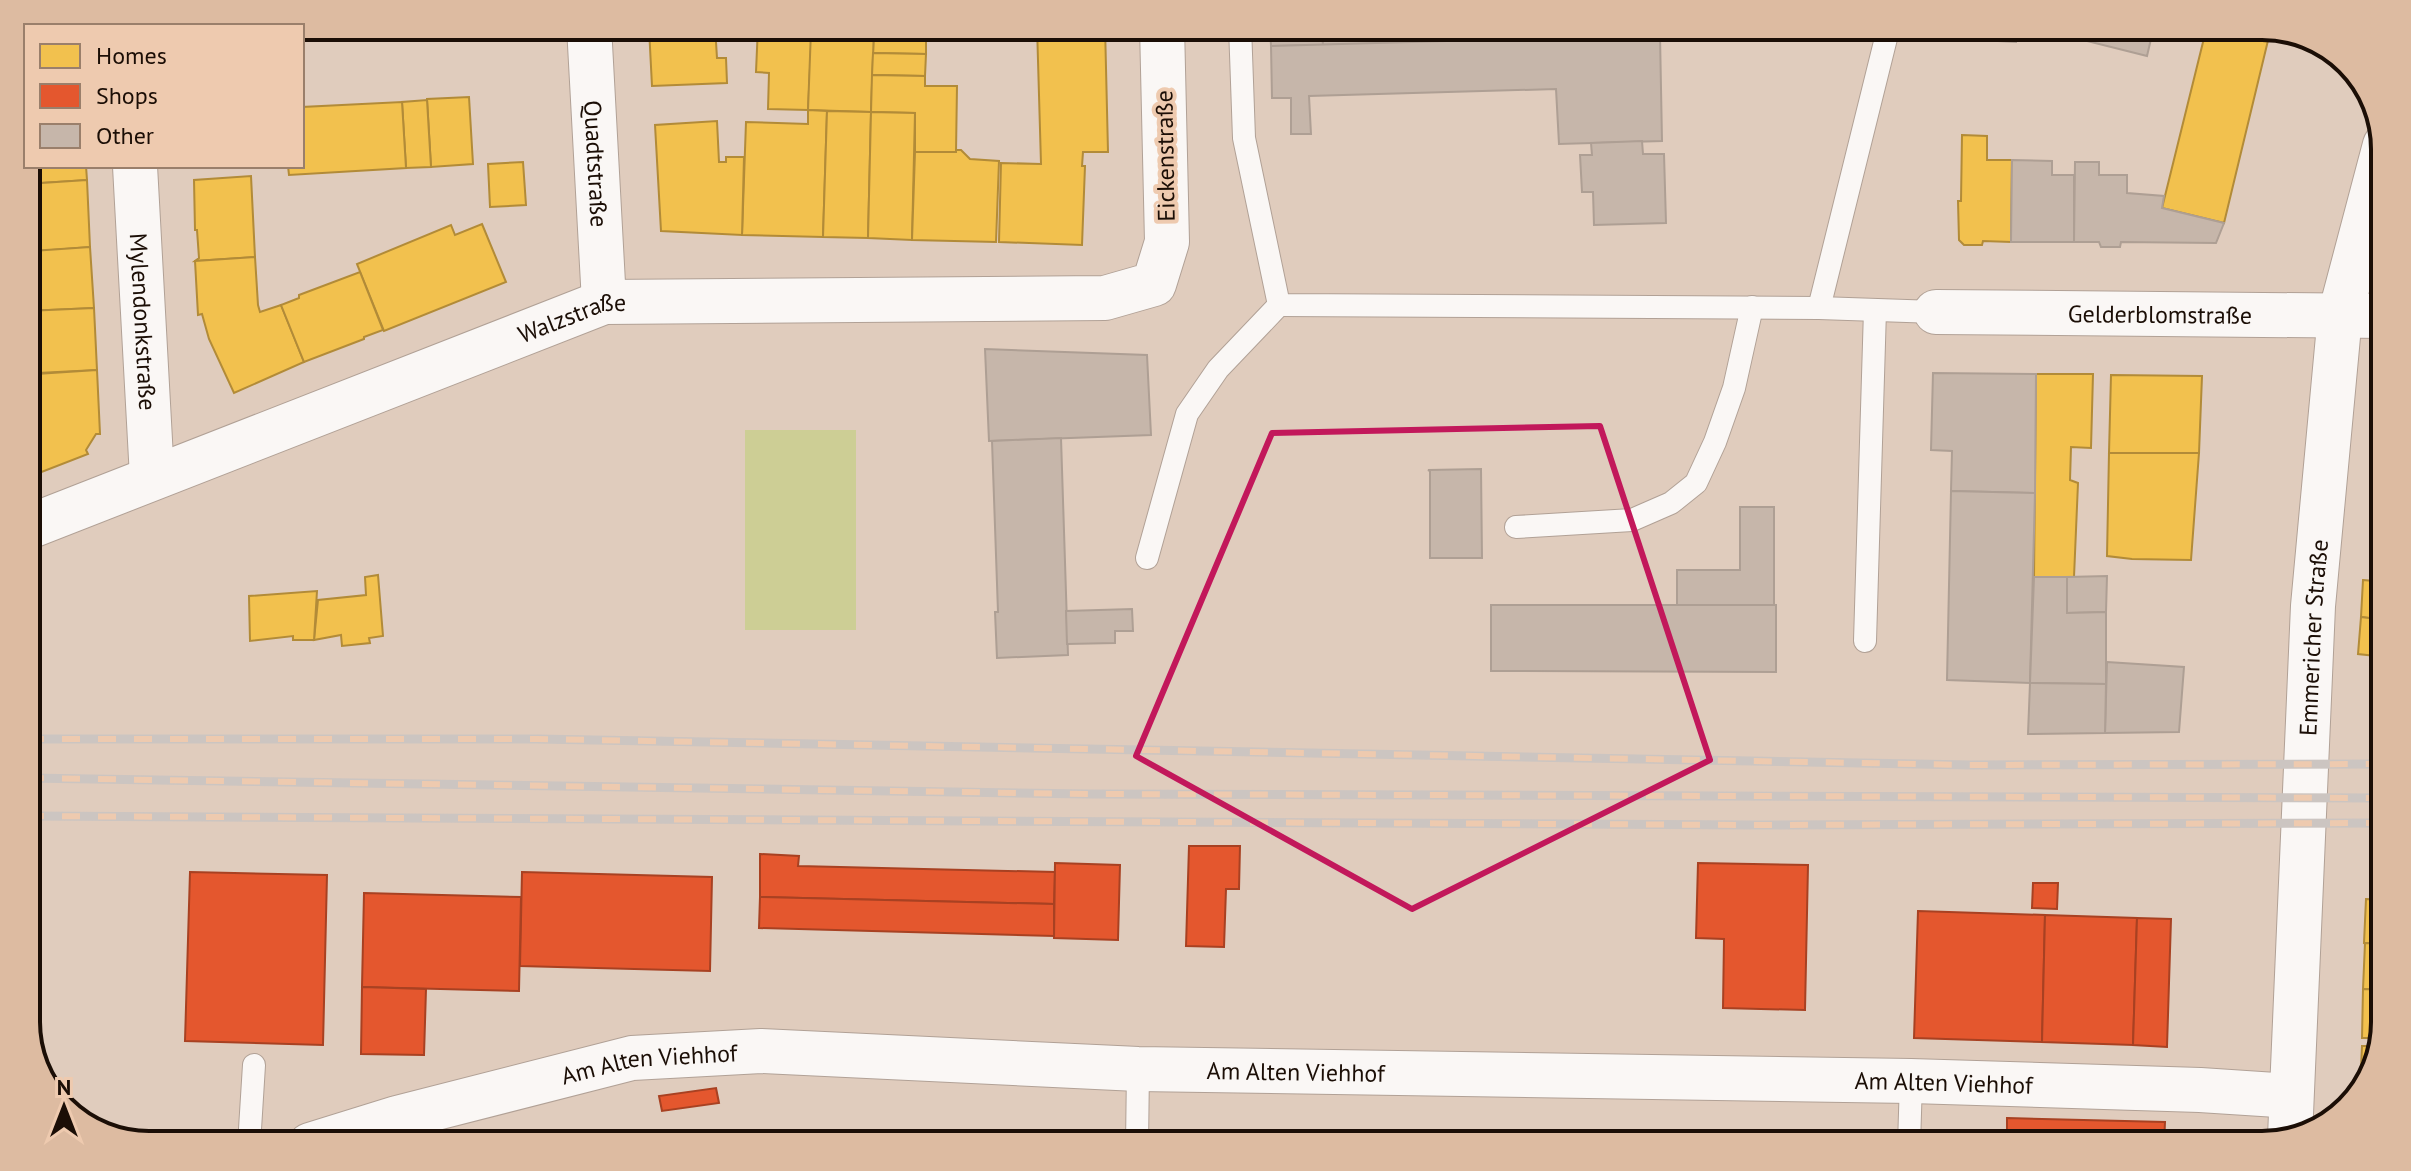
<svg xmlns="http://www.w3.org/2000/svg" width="2411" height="1171" font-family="'PT Sans',sans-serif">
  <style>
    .green { fill: #cdce95 }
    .homes { fill: #f2c14e; stroke: #b28b38; stroke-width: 2 }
    .shops { fill: #e4572e; stroke: #a84122; stroke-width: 2 }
    .building { fill: #c6b6aa; stroke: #ae9f94; stroke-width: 2 }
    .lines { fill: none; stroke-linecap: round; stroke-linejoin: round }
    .service-casing { stroke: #b1a196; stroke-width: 24 }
    .minor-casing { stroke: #b1a196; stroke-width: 46 }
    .secondary-casing { stroke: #b1a196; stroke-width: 46 }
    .service { stroke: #faf7f5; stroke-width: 22 }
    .minor { stroke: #faf7f5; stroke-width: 44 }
    .secondary { stroke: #faf7f5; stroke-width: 44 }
    .rail-casing { stroke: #ccc5c1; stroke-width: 9 }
    .rail { stroke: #eecaaf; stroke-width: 6; stroke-dasharray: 18; stroke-linecap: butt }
    .marked { fill: none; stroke: #c2185b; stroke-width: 6; stroke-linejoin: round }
    .labels { text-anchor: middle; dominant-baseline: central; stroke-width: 8; stroke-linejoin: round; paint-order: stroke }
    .street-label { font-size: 24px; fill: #1b0e06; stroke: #eecaaf }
    .rim { fill: none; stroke: #1b0e06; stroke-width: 4 }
  </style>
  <rect width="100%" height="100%" fill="#e0ccbd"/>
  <!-- green -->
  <rect class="green" x="745" y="430" width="111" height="200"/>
  <!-- homes -->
  <g class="homes">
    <polygon points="715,26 717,58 726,58 727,83 652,86 649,28"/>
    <polygon points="758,26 812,26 808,110 768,109 769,73 756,72"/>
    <polygon points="874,26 926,26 926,54 873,53"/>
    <polygon points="1037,26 1105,26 1108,152 1083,152 1082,166 1085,166 1082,245 999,242 1001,163 1041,164"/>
    <polygon points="2207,26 2262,26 2271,28 2224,223 2162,208"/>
    <polygon points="874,28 871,112 808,110 811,30"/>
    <polygon points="873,53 926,54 925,76 872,75"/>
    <polygon points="872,75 925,76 925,86 957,86 956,152 915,152 915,113 871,112"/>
    <polygon points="469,97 473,164 431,167 427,99"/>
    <polygon points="427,100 431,167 406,168 402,102"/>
    <polygon points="402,102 406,168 289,175 288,166 302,166 302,107"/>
    <polygon points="808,110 827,111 823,237 742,235 746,122 808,124"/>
    <polygon points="827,111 871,112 868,238 823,237"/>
    <polygon points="871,112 915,113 912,240 868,238"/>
    <polygon points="717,121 719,162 726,162 726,157 744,157 742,235 661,231 655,125"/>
    <polygon points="1962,135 1987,136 1987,160 2012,160 2011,242 1983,241 1982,245 1964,245 1959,240 1958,201 1961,201"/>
    <polygon points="956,150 961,150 970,159 999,161 996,242 912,240 915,152 956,152"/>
    <polygon points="523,162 526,205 490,207 488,164"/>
    <polygon points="26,166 86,166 87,180 26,184"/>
    <polygon points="251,176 255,257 195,261 199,258 197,230 195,230 194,180"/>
    <polygon points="87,180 90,247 26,252 26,184"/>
    <polygon points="482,224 506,282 384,331 357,264 451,225 455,235"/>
    <polygon points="90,247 94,308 26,311 26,287 34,286 32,251"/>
    <polygon points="255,257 258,305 260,312 281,305 304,362 234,393 209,339 202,314 198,315 195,261"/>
    <polygon points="360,272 383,330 364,337 364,339 304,362 281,305 299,298 299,295"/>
    <polygon points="94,308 97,370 38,373 36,339 27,339 26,311"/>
    <polygon points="97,370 100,434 96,434 86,450 88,454 26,478 26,414 38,409 36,374"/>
    <polygon points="2036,374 2093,374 2091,448 2071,447 2070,480 2078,483 2074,577 2034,577"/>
    <polygon points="2111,375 2202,376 2199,453 2109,453"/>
    <polygon points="2109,453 2199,453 2191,560 2132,559 2107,556"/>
    <polygon points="378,575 383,636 369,638 370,643 342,646 341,635 314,640 318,600 366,595 365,577"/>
    <polygon points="2363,580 2385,582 2385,620 2361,617"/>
    <polygon points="317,591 314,640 293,640 293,636 250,641 249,596"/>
    <polygon points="2361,617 2385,620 2385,657 2358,654"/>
    <polygon points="2366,899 2385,900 2385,944 2364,943"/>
    <polygon points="2365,943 2385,944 2385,990 2363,989"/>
    <polygon points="2363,989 2385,990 2385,1022 2381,1038 2362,1038"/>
    <polygon points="2362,1046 2379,1046 2373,1076 2360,1090"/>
  </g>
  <!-- shops -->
  <g class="shops">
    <polygon points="1189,846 1240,846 1239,889 1226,889 1224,947 1186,946"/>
    <polygon points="760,854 799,856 798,866 1055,872 1054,904 760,897"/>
    <polygon points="1055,863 1120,865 1118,940 1054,938"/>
    <polygon points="1698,863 1808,865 1805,1010 1723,1008 1724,939 1696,938"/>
    <polygon points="190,872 327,875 323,1045 185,1041"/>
    <polygon points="522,872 712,877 710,971 520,966"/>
    <polygon points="2033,883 2058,883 2057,909 2032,908"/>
    <polygon points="364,893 521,897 519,991 362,987"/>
    <polygon points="760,897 1054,904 1054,936 759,928"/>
    <polygon points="1918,911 2045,915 2042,1042 1914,1038"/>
    <polygon points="2045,915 2137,918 2133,1045 2042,1042"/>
    <polygon points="2137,918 2171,919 2167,1047 2133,1045"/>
    <polygon points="362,987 426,989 424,1055 361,1054"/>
    <polygon points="716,1088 719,1103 662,1111 659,1096"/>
    <polygon points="2007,1118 2165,1122 2164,1145 2007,1145"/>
    <polygon points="1229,1139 1500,1145 1229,1145"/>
  </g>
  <!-- building -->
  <g class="building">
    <polygon points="1270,26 1322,26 1323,45 1271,46"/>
    <polygon points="1322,26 1496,26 1496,40 1323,45"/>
    <polygon points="1496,26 1847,26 1847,30 1496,40"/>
    <polygon points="1941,26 2016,26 2016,42 1941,38"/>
    <polygon points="2079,26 2154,26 2147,56 2079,39"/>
    <polygon points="1660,35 1662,141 1559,144 1556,89 1309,96 1311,134 1291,134 1291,98 1272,98 1271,46"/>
    <polygon points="1642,141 1643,154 1664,154 1666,223 1594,225 1593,192 1582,192 1580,155 1592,155 1591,143"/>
    <polygon points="2012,160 2052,161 2052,175 2074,175 2074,242 2011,242"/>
    <polygon points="2075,162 2099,162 2099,175 2127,175 2127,193 2164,196 2162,208 2224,223 2216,243 2121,242 2120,247 2101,247 2099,242 2074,242"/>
    <polygon points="985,349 1147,355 1151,435 989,441"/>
    <polygon points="1933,373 2036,374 2035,493 1951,491 1952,451 1931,450"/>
    <polygon points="1061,438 1068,655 997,658 995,612 998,612 992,441"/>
    <polygon points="1481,469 1482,558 1430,558 1430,471 1428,470"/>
    <polygon points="1951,491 2035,493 2030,683 1947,680"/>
    <polygon points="1740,507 1774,507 1774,605 1677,605 1677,570 1740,570"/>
    <polygon points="2107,576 2106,612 2067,613 2067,577"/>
    <polygon points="2034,577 2067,577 2067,613 2106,612 2106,684 2030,683"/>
    <polygon points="1491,605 1776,605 1776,672 1491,671"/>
    <polygon points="1132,609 1133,631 1115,631 1115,643 1067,644 1066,611"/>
    <polygon points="2107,662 2184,667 2179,732 2105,733"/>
    <polygon points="2030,683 2106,684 2105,733 2028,734"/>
  </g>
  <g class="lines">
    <!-- service casing -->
    <g class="service-casing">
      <g id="service">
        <polyline points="1240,26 1244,138 1279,305 1819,308 1936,312"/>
        <polyline points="1819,308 1889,26"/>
        <polyline points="1516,527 1632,520 1671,503 1696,483 1715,442 1734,388 1752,307"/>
        <polyline points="1147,558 1187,414 1218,369 1279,305"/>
        <polyline points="1865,641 1875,310"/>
        <polyline points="249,1145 254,1065"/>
        <polyline points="1137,1145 1138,1069"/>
        <polyline points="1909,1145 1911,1081"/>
      </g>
    </g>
    <!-- minor casing -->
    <g class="minor-casing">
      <g id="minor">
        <path id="s1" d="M589 26 604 302"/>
        <path id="s2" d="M135 166 152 477"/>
        <path id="s3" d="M1936 312 2385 316"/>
        <path id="s4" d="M26 528 604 302 1105 298 1154 284 1167 242 1162 26"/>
        <path id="s5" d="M310 1145 397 1118 632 1058 761 1051 1138 1069 1911 1081 2200 1090 2291 1096"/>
      </g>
    </g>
    <!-- secondary casing -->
    <g class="secondary-casing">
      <g id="secondary">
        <path id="s6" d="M2290 1137 2313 606 2340 315 2385 145"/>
      </g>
    </g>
    <!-- service -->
    <use href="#service" class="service"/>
    <!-- minor -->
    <use href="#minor" class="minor"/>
    <!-- secondary -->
    <use href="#secondary" class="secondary"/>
    <!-- rail casing -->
    <g class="rail-casing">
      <g id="rail">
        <polyline points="26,739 537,739 1971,765 2385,764"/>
        <polyline points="26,778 1088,794 2385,798"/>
        <polyline points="26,816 1752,825 2385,823"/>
      </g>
    </g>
    <!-- rail -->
    <use href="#rail" class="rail"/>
  </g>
  <!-- marked area -->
  <path class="marked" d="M1600 426 1710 760 1412 909 1136 756 1272 433Z"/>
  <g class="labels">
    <!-- street labels -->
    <g class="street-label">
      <text transform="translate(1165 156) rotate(-91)">Eickenstraße</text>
      <text stroke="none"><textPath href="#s1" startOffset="138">Quadtstraße</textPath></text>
      <text stroke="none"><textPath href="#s3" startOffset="224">Gelderblomstraße</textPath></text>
      <text stroke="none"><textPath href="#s4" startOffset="586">Walzstraße</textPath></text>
      <text stroke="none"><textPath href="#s2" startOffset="156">Mylendonkstraße</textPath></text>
      <text stroke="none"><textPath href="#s6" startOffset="500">Emmericher Straße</textPath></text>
      <text stroke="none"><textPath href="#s5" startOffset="350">Am Alten Viehhof</textPath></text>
      <text stroke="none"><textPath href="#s5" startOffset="998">Am Alten Viehhof</textPath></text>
      <text stroke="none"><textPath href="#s5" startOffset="1646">Am Alten Viehhof</textPath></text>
    </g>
  </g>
  <!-- crop -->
  <path d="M0 0H2411V1171H0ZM149 40H2262A109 109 0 0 1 2371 149V1022A109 109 0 0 1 2262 1131H149A109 109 0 0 1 40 1022V149A109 109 0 0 1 149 40Z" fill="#ddbba1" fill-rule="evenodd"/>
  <path class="rim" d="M149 40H2262A109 109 0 0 1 2371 149V1022A109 109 0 0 1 2262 1131H149A109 109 0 0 1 40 1022V149A109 109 0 0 1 149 40Z"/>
  <!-- legend -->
  <rect x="24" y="24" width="280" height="144" fill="#eecaaf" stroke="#9a7f6b" stroke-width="2"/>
  <rect x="40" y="44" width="40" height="24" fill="#f2c14e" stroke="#9a7f6b" stroke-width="2"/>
  <text x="96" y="64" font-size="24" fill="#1b0e06">Homes</text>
  <rect x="40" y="84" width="40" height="24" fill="#e4572e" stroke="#9a7f6b" stroke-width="2"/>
  <text x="96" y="104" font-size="24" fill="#1b0e06">Shops</text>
  <rect x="40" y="124" width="40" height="24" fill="#c6b6aa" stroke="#9a7f6b" stroke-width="2"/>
  <text x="96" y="144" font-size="24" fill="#1b0e06">Other</text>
  <!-- north arrow -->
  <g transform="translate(64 1107)" stroke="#eecaaf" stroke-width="6" paint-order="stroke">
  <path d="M0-6L14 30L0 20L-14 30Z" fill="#1b0e06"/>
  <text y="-12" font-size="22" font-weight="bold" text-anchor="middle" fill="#1b0e06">N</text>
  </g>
</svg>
